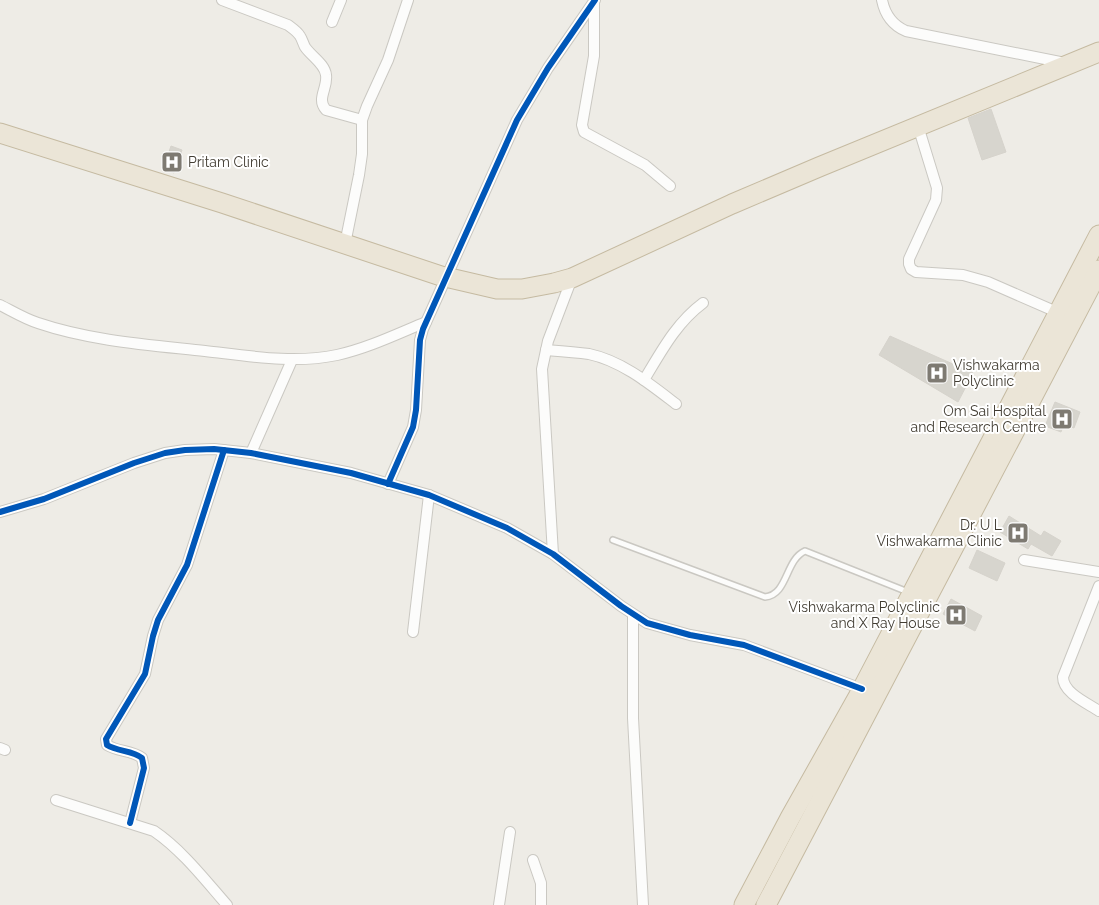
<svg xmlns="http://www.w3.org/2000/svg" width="1099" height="905" font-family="Raleway,sans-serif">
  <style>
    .building { fill: #d7d5ce; stroke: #d6d3cc }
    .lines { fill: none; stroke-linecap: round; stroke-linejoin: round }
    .lane-casing { stroke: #cac8c2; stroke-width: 8 }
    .street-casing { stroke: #cac8c2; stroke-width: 12 }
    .highway-casing { stroke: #c5baa1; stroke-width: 21 }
    .lane { stroke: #fcfcfb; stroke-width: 5 }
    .street { stroke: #fcfcfb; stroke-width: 10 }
    .highway { stroke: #ebe5d7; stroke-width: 19 }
    .cycleway-casing { stroke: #fff; stroke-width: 9 }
    .cycleway { stroke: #0057b8; stroke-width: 6 }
    .labels { text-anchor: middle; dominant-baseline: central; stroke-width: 4; stroke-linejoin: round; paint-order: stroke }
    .poi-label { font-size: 14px; fill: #423d33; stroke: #fff; text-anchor: end }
  </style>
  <rect width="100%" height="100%" fill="#eeece6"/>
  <!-- building -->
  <g class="building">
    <polygon points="991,109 1006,152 982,160 968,118"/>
    <polygon points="171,146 182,150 174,173 163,169"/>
    <polygon points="890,336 973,373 958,402 879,355"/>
    <polygon points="1055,402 1080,412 1074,428 1064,424 1061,432 1045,426"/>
    <polygon points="1009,516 1041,536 1044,531 1061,541 1052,556 1031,544 1028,549 1000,532"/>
    <polygon points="977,550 1005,563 997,581 969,568"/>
    <polygon points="951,599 982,616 975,631 943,614"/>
  </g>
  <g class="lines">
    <!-- lane casing -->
    <g class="lane-casing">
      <path id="lane" d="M613 540 765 597C788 595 785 560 805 551L908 592"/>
    </g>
    <!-- street casing -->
    <g class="street-casing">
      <g id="street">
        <path d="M222 0 288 25C292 28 297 31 300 36 302 39 303 43 305 47 311 56 325 64 326 75 328 88 316 99 326 110L362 120"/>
        <path d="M882 0C885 15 892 25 906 31L1065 63"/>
        <polyline points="594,1 594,56 582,125 584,132 645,165 670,186"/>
        <polyline points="332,22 341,0"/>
        <polyline points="918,126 937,188 936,200 909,259 909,264 911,269 916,272 963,275 988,282 1059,313"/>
        <polyline points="345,244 359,175 362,154 362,120 367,106 388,60 408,0"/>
        <path d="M0 305C12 311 25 319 38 323 91 341 150 345 205 351 249 356 294 364 337 355 368 348 397 334 426 322"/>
        <path d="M546 350C560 351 575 352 589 354 622 361 650 384 676 404"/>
        <path d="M644 380C661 352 676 323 703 303"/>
        <polyline points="251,453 292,360"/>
        <polyline points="388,484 413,427 416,410 420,340 423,329 517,120 548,68 595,0"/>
        <polyline points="0,512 44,499 134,463 165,453 185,450 214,449 251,453 351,473 429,495 507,528 553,554 621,606 647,623 690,635 744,645 862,689"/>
        <polyline points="553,554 542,369 548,341 572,278"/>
        <polyline points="1024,560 1099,572"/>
        <path d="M1099 586 1063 677C1063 693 1087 703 1099 711"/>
        <polyline points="633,615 633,718 643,905"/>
        <polyline points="413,632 429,495"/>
        <polyline points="0,748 5,750"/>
        <path d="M56 800 154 831C182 850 205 880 227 905"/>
        <path d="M130 823 144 768 142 758C132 750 118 752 107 745L106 739 145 674 153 636 158 620 187 565 224 450"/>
        <polyline points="533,860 541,883 541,905"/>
        <polyline points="499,905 510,832"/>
      </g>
    </g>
    <!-- highway casing -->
    <g class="highway-casing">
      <g id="highway">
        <polyline points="0,133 222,203 441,276 497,289 522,289 554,283 572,278 732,204 819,167 1099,52"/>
        <polyline points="744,905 790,818 858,697 1099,235"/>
        <polyline points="766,905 1099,270"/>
      </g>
    </g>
    <!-- lane -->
    <use href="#lane" class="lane"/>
    <!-- street -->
    <use href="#street" class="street"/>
    <!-- highway -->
    <use href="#highway" class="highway"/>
    <!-- cycleway casing -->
    <g class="cycleway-casing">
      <g id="cycleway">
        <polyline points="388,484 413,427 416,410 420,340 423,329 517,120 548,68 595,0"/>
        <polyline points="0,512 44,499 134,463 165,453 185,450 214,449 251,453 351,473 429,495 507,528 553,554 621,606 647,623 690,635 744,645 862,689"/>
        <path d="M130 823 144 768 142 758C132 750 118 752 107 745L106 739 145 674 153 636 158 620 187 565 224 450"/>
      </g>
    </g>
    <!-- cycleway -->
    <use href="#cycleway" class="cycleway"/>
  </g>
  <!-- icons -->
  <defs>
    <g id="hospital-square" transform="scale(1.125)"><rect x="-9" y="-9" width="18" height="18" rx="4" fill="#7e7a72" stroke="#fff"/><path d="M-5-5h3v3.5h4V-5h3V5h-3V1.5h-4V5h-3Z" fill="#fff"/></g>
  </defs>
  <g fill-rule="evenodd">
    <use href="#hospital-square" x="172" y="162"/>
    <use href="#hospital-square" x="937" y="373"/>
    <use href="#hospital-square" x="1062" y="419"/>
    <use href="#hospital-square" x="1018" y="533"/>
    <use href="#hospital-square" x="956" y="615"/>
  </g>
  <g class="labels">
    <!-- poi labels -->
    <g class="poi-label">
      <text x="188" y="162" text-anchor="start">Pritam Clinic</text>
      <text x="953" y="365" text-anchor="start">Vishwakarma<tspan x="953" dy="16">Polyclinic</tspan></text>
      <text x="1046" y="411">Om Sai Hospital<tspan x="1046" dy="16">and Research Centre</tspan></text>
      <text x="1002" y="525">Dr. U L<tspan x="1002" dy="16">Vishwakarma Clinic</tspan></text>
      <text x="940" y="607">Vishwakarma Polyclinic<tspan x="940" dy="16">and X Ray House</tspan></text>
    </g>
  </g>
</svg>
